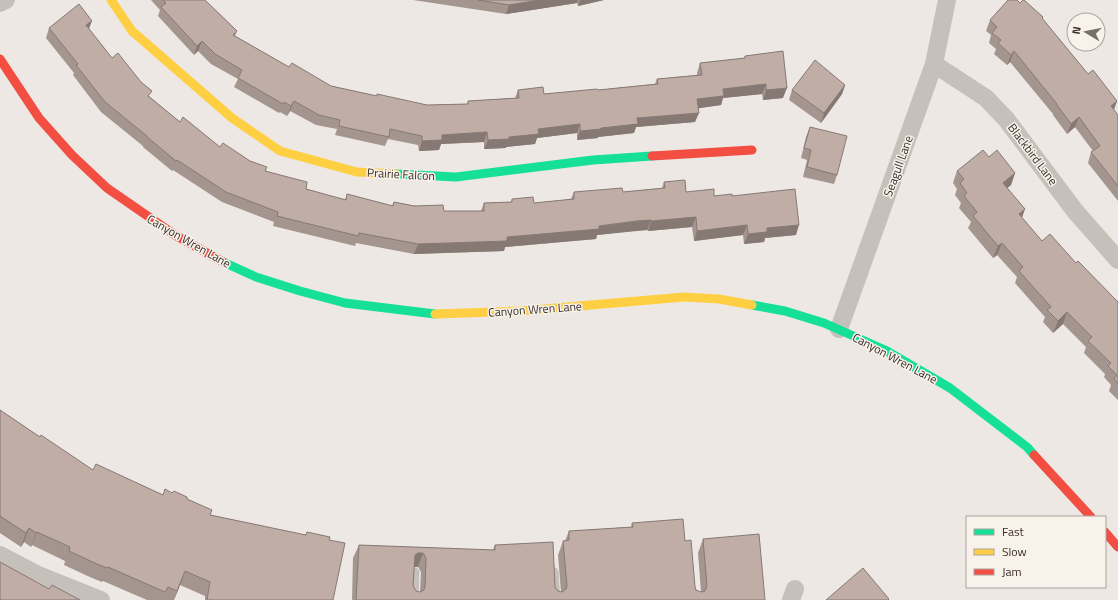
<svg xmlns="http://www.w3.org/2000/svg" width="1118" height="600" font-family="'Titillium Web',sans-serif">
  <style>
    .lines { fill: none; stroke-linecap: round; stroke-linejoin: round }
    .lane { stroke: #c6c0bb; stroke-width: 9 }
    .street { stroke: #c6c0bb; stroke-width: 18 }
    .fast { stroke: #16e098; stroke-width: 9 }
    .slow { stroke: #ffcf43; stroke-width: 9 }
    .jam { stroke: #f24e42; stroke-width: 9 }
    .wall { fill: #a4958f; fill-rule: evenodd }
    .shaded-wall { fill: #867974 }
    .building { fill: #bfada6; stroke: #867974; fill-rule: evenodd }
    .labels { text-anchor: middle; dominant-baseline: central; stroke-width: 3; stroke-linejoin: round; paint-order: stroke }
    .street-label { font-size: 12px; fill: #372e2a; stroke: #f9f2eb }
  </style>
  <rect width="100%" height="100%" fill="#ede8e3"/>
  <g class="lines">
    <!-- lane -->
    <g class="lane">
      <polyline points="554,572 556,600"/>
      <polyline points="414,600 415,572"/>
    </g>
    <!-- street -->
    <g class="street">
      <polyline points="0,3 6,0"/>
      <polyline points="934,64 986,98 1006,119 1075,211 1118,260"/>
      <polyline points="839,329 934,64 947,0"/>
      <polyline points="0,555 36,574 101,600"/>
      <polyline points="791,600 795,589"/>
    </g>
    <!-- fast -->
    <g class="fast">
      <polyline points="396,174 456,177 593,160 652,156"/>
      <polyline points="223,262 256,277 300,291 345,303 435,314"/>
      <polyline points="752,305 785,311 824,323 885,350 950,388 1027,447 1034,455"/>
    </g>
    <!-- slow -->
    <g class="slow">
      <polyline points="111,0 132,31 232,118 280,151 357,172 396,174"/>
      <polyline points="435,314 521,311 684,297 719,299 752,305"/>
    </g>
    <!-- jam -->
    <g class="jam">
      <polyline points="0,59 39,118 72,155 107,188 175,235 223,262"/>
      <polyline points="652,156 752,150"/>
      <polyline points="1034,455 1091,517"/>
      <polyline points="1105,532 1118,547"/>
    </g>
  </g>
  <!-- wall -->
  <g class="wall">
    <polygon points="151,0 205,0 237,31 235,36 289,67 331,86 376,96 427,105 467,104 468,101 515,98 518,90 544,94 598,90 655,84 657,79 697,75 697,73 700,63 744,58 745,56 783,98 763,100 762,94 723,98 721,105 698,108 695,122 636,127 634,133 598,137 598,138 577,140 577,133 537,138 535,144 506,147 506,148 484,149 484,142 441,144 439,150 419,151 418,145 388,139 385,146 335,135 337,129 316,125 290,111 287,116 280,112 279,113 234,87 238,79 211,64 198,51 194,55 158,16 160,10"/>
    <polygon points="413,0 604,0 578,6 577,3 506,14"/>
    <polygon points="1020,3 1043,17 1042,19 1088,74 1117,101 1114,110 1118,115 1118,201 1088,163 1091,152 1093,151 1075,127 1067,134 1053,115 1053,114 1010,62 1007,65 994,54 996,49 989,43 991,35 986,31 990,20"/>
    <polygon points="49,28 89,29 112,58 150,97 180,122 220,147 265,171 306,189 345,200 347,194 392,206 394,202 444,211 481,211 484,203 511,202 512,199 534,203 571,199 574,192 623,192 662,188 664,182 686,192 714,196 732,196 796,235 765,238 764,242 744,244 743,235 694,241 692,227 648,231 647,230 632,231 597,235 596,239 505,247 504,251 414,254 356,243 355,246 273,226 274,222 222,202 173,170 172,171 143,147 143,146 101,112 73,75 74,73 46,38"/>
    <polygon points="845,85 842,94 821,123 789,100 792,90"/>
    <polygon points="810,127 837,175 834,184 803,177 807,160 801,158 806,137"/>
    <polygon points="989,157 1015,173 1011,185 1007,188 1022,218 1042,241 1076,263 1118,302 1118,400 1109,391 1111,385 1104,377 1105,374 1084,353 1086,347 1063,324 1053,333 1043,322 1045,317 1015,283 1017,277 997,255 993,258 968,228 971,222 959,208 961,203 955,195 957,189 953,183 957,171"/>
    <polygon points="0,410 40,437 93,470 163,495 187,499 211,515 305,535 307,532 329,540 333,600 205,600 205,596 180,585 174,600 147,600 103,581 102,582 92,578 64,565 65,561 32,545 31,547 24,542 21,547 0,533"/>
    <path d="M632 523 685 541 695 587 696 590 701 592 698 553 703 539 765 600H352L353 558 359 545 493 550 495 545 555 587 558 591 561 592 558 555 563 541H565L569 531 631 527ZM414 567H418L421 572 420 592H419L416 591 413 586Z"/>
  </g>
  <!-- shaded-wall -->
  <g class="shaded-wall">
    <polygon points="540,0 578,0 577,3 506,14 509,5"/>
    <polygon points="580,0 604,0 578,6"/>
    <polygon points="92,21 88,31 86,25"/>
    <polygon points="202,41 198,51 194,55 197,46"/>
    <polygon points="1014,51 1010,62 1007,65 1011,55"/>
    <polygon points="766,84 762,94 723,98 721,105 694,109 697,99 723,89"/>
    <polygon points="845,85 842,94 821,123 824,113"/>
    <polygon points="787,88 783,98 763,100 766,90"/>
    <polygon points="294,101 290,111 287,116 291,106"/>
    <polygon points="1117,101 1113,111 1111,106"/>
    <polygon points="699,113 695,122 636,127 634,133 598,137 598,138 577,140 580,131 601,128 637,118"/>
    <polygon points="1079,117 1075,127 1067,134 1071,124"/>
    <polygon points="580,124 577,133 537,138 535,144 506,147 506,148 484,149 488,140 538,129"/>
    <polygon points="487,132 484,142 441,144 439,150 419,151 422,141 442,135"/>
    <polygon points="1015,173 1011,185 999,195 1003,183"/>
    <polygon points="1025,209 1021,221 1019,214"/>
    <polygon points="696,217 692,227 648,231 651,221"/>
    <polygon points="651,220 647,230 597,235 596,239 505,247 504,251 414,254 418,244 507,237 599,226"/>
    <polygon points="747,225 743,235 694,241 697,231"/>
    <polygon points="799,225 796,235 765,238 764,242 744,244 748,234 767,228"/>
    <polygon points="1002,243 997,255 993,258 998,246"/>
    <polygon points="1067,312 1063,324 1053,333 1058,321"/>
    <polygon points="29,528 24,542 21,547 26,533"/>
    <polygon points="37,532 32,545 31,547 36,533"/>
    <polygon points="418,553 423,553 418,567 413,567 415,555"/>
    <polygon points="185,571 180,585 174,600 177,591"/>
  </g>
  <!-- building -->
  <g class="building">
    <polygon points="163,0 205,0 237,31 233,35 289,67 292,63 331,86 377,96 377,94 427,105 468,104 468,101 519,98 518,90 543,87 544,94 597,89 598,90 658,84 657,79 702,75 700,63 745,58 745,56 783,51 787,88 766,90 766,84 723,89 724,96 697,99 699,113 637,118 638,124 601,128 601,129 580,131 580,124 538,129 539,134 509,137 509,139 488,140 487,132 442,135 442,140 422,141 422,136 390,129 389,137 339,126 340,120 319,115 294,101 291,106 284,102 283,104 238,78 242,70 215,54 202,41 197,46 161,7 166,3"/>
    <polygon points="478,0 540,0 509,5"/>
    <polygon points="1008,0 1017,0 1020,3 1023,0 1024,0 1043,17 1042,18 1088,74 1093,70 1117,101 1111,106 1118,115 1118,186 1091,152 1100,146 1079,117 1071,124 1057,105 1057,104 1014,51 1011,55 998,43 1001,40 992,33 997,27 990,20"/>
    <polygon points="79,4 92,21 86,25 112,58 118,53 141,82 152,91 148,96 180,122 183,117 220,147 223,143 250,161 267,167 265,171 307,182 306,189 346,200 347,194 393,206 394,202 414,206 443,205 444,211 484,211 484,203 512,202 512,199 533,197 534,203 574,199 574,192 622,188 623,192 665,188 664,182 685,180 686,192 714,189 714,196 732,194 732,196 795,189 799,225 767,228 767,232 748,234 747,225 697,231 696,217 651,221 651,220 636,221 599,226 599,229 507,237 507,241 418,244 359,233 358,236 277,216 278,212 226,192 177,160 176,161 147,137 147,136 105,102 76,65 78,64 49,28"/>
    <polygon points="815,60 845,85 824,113 792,90"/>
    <polygon points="810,127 847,136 837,175 807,167 811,150 804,148"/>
    <polygon points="983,150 989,157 997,150 1015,173 1003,183 1025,209 1019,214 1042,241 1050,234 1076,263 1078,261 1118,302 1118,383 1114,379 1117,375 1108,366 1111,363 1088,341 1092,337 1067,312 1058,321 1047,310 1051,307 1019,271 1023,267 1002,243 998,246 973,216 977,212 964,196 967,193 960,183 964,179 957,171"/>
    <polygon points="0,410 40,437 41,435 93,470 96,464 163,495 165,489 172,493 174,491 187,497 187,499 212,510 210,515 306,535 307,532 330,537 329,540 345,543 333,600 207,600 210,582 185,571 177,591 168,587 165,592 108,567 107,568 97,564 69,551 70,547 37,532 36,533 29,528 26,533 0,516"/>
    <path d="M683 519 685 541 691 540 695 587 696 590 701 592 705 591 707 586 703 539 759 534 765 600H356L359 545 495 550V545L553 542 555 587 558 591 562 592 566 589 567 586 563 541 569 540V531L633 527 632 523ZM418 553H423L426 558 425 587 424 590 419 592 416 591 413 586 415 555Z"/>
    <polygon points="0,562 49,589 52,585 80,600 0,600"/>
    <polygon points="863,568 889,599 888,600 826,600"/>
  </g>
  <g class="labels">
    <!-- street labels -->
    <g class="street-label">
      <text transform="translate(1033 154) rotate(53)">Blackbird Lane</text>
      <text transform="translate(898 166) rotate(-70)">Seagull Lane</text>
      <text transform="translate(401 174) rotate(3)">Prairie Falcon</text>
      <text transform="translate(189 241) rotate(30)">Canyon Wren Lane</text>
      <text transform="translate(535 309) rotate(-4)">Canyon Wren Lane</text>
      <text transform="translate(895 358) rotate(28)">Canyon Wren Lane</text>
    </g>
  </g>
  <!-- legend -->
  <rect x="966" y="516" width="140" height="72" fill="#f9f2eb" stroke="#aba49e"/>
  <rect x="974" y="529" width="20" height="6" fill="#16e098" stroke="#aba49e"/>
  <text x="1002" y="536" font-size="12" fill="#372e2a">Fast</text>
  <rect x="974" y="549" width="20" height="6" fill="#ffcf43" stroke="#aba49e"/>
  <text x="1002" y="556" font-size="12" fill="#372e2a">Slow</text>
  <rect x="974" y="569" width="20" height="6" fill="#f24e42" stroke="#aba49e"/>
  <text x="1002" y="576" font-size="12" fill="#372e2a">Jam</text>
  <!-- north arrow -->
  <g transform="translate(1086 32) rotate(280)"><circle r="19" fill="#f9f2eb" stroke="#aba49e"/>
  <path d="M0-3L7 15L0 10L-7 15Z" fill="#776f6b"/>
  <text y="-6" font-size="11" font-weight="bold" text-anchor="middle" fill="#372e2a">N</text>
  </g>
</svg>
